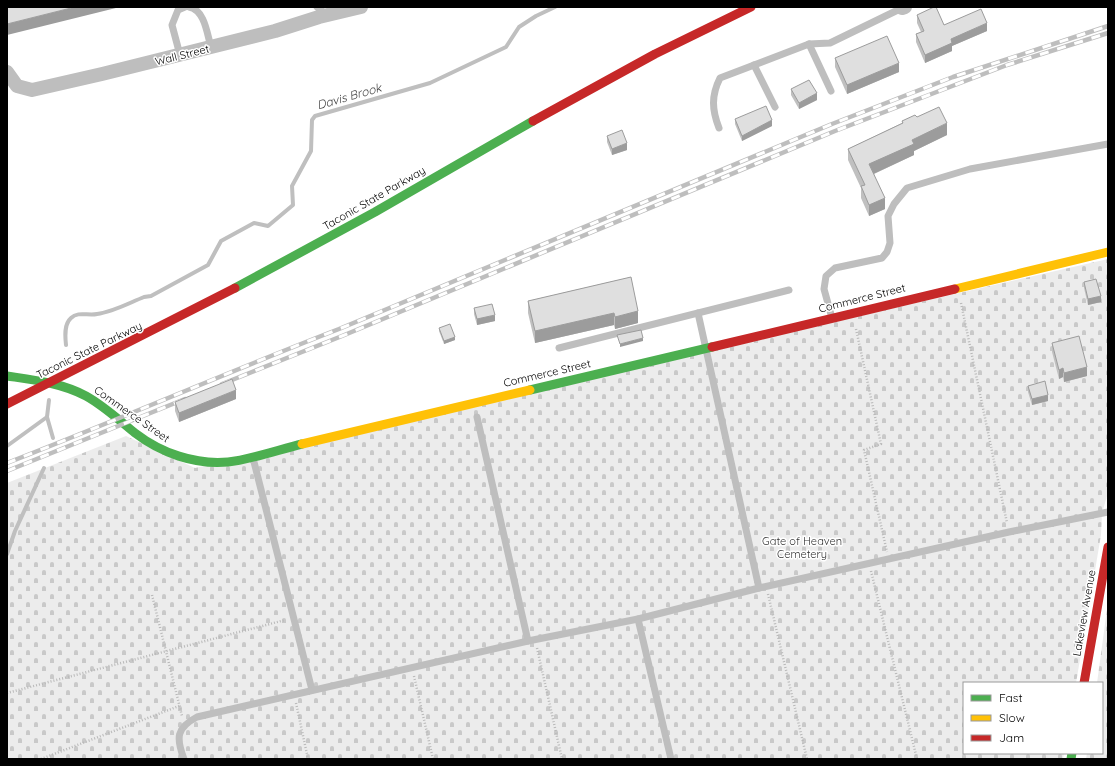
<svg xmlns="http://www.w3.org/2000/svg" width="1115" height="766" font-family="Quicksand,sans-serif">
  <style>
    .cemetery { fill: url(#cemetery-stones) }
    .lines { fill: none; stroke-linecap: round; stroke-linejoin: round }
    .stream { stroke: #bfbfbf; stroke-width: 4 }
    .path { stroke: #b9b9b9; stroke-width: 2.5; stroke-dasharray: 1 2; stroke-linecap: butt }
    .lane { stroke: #bebebe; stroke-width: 7 }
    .street { stroke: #bebebe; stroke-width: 14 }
    .fast { stroke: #4caf50; stroke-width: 9 }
    .slow { stroke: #ffc107; stroke-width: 9 }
    .jam { stroke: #c62828; stroke-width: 9 }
    .rail-casing { stroke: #bebebe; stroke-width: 4.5 }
    .rail { stroke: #fff; stroke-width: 3; stroke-dasharray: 9; stroke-linecap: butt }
    .wall { fill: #c0c0c0 }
    .shaded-wall { fill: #9c9c9c }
    .building { fill: #dfdfdf; stroke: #9c9c9c }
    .labels { text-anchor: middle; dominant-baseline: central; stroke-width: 3; stroke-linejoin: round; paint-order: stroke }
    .street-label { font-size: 11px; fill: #000; stroke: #fff }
    .park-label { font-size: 11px; fill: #333; stroke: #fff }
    .water-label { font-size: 12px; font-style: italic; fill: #444; stroke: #fff }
  </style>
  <defs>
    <pattern id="cemetery-stones" width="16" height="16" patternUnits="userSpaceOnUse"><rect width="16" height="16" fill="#ececec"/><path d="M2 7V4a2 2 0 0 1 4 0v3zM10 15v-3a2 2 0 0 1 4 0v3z" fill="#c9c9c9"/></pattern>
  </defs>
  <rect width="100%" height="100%" fill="#fff"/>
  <!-- cemetery -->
  <g class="cemetery">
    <polygon points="1108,259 1108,493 1102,513 1101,535 1076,683 964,683 964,753 1064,753 1063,759 7,759 7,483 126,436 195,468"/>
    <polygon points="1108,602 1108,759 1086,759 1087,753 1102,753 1102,683 1097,683"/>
  </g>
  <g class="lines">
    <!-- stream -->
    <g class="stream">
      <path d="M66 345C65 336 64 324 71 318 78 311 88 316 97 314 113 312 129 303 144 297L151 296 208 265 221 241 254 223 268 226 293 205 292 186 311 151 312 120 315 116 430 83 506 47 519 27 536 16 555 7"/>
      <polyline points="49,400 47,417 53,438"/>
      <polyline points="7,446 47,417"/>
      <polyline points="7,554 15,531 44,468"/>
    </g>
    <!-- path -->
    <g class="path">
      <polyline points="961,303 1007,523"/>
      <polyline points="856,329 881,444 864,450 887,552"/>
      <polyline points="871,571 917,759"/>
      <polyline points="768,594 807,759"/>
      <polyline points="152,595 182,716"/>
      <polyline points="537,648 562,759"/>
      <polyline points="414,676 433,759"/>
      <polyline points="7,693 285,620"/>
      <polyline points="296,703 308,759"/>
      <polyline points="41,759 179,706"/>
    </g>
    <!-- lane -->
    <g class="lane">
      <path d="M189 7C205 10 207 34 211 47"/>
      <polyline points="317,7 327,15"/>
      <polyline points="809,44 831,91"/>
      <polyline points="180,55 172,25 178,10 185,7"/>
      <polyline points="754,65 775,107"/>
      <path d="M719 128C712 110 711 96 720 78L809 44 830 43 902 8"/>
      <polyline points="698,313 759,588"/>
      <polyline points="832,318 824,289 826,276 835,268 882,258 887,252 890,243 888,216 894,204 907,188 970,169 1108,144"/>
      <polyline points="559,348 789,290"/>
      <polyline points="477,417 528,641"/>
      <polyline points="253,458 312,690"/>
      <polyline points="638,619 671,759"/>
      <path d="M184 759C176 738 176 728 197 717L528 641 638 619 759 588 1009 532 1108 512"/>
    </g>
    <!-- street -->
    <g class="street">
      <polyline points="902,8 905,7"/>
      <polyline points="7,72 17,86 32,90 102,74 275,31 319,17 361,7"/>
    </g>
    <!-- fast -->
    <g class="fast">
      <polyline points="235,288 375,212 533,121"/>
      <path d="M7 376C34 380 62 383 86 396 104 406 119 420 135 433 161 453 195 465 228 462 249 460 281 449 302 444"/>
      <polyline points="530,390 712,347"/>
      <polyline points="1071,759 1072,753"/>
    </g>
    <!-- slow -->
    <g class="slow">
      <polyline points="955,289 1108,252"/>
      <polyline points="302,444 530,390"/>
    </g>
    <!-- jam -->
    <g class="jam">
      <polyline points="533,121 655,54 751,7"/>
      <polyline points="712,347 955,289"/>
      <polyline points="7,404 235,288"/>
      <polyline points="1084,683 1108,547"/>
    </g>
    <!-- rail casing -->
    <g class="rail-casing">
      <g id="rail">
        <polyline points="222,384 342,336 835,131 1007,65 1108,33"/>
        <path d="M7 463C118 420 228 372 339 329L832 124 953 77 1108 26"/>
        <polyline points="7,471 185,399"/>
      </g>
    </g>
    <!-- rail -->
    <use href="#rail" class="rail"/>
  </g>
  <!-- wall -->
  <g class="wall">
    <polygon points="917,15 944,25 987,31 952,46 952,51 925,63 916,42 916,34 921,32 917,23"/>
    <polygon points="835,58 899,72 847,94 835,67"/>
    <polygon points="791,89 817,100 799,109 791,95"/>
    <polygon points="917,117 947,135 914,151 914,155 874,174 885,209 869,216 861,198 861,188 848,160 848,149 902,123 902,121"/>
    <polygon points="735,119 772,126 742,141 735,124"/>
    <polygon points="607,136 627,150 612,155 607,142"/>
    <polygon points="631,277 638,323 615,329 614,325 535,343 528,313 528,301"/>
    <polygon points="1084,282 1101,302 1088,305 1084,288"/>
    <polygon points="474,308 495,321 477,325 474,314"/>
    <polygon points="439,328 455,340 444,344 439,331"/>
    <polygon points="1052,343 1087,376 1064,382 1063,377 1059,379 1052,352"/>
    <polygon points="1028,386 1048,401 1032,405 1028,392"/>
    <polygon points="236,399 179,422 175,411 175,402"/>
  </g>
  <!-- shaded-wall -->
  <g class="shaded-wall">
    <polygon points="75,7 120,7 7,35 7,24"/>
    <polygon points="987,23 987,31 952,46 952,51 925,63 925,55 951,39"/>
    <polygon points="899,63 899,72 847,94 847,85"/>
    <polygon points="817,93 817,100 799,109 799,103"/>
    <polygon points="772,120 772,126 742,141 742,136"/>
    <polygon points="947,123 947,135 914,151 914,155 869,176 869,164 912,140"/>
    <polygon points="627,143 627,150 612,155 612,149"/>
    <polygon points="885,198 885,209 869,216 869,205"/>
    <polygon points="1101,296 1101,302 1088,305 1088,299"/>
    <polygon points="638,311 638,323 615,329 615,317"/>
    <polygon points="614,313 614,325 535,343 535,331"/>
    <polygon points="495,315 495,321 477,325 477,319"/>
    <polygon points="455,337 455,340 444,344 444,341"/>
    <polygon points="643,338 643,341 620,347 620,344"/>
    <polygon points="1087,367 1087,376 1064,382 1064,373"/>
    <polygon points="1063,368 1063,377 1059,379 1059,370"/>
    <polygon points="236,390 236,399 179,422 179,413"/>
    <polygon points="1048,395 1048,401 1032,405 1032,399"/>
  </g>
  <!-- building -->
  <g class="building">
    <polygon points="7,7 75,7 7,24"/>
    <polygon points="934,7 936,7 944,25 981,9 987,23 951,39 952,43 925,55 916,34 924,31 917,15"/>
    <polygon points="887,36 899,63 847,85 835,58"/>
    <polygon points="809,80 817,93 799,103 791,89"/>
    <polygon points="766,106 772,120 742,136 735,119"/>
    <polygon points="939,107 947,123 912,140 914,144 869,164 885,198 869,205 861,186 865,185 848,149 903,123 902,121 915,115 917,117"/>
    <polygon points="622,130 627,143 612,149 607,136"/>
    <polygon points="631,277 638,311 615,317 614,313 535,331 528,301"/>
    <polygon points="1096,279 1101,296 1088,299 1084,282"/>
    <polygon points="492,304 495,315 477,319 474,308"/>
    <polygon points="450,324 455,337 444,341 439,328"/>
    <polygon points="641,330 643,338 620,344 617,335"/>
    <polygon points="1079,336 1087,367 1064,373 1063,368 1059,370 1052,343"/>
    <polygon points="232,379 236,390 179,413 175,402"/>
    <polygon points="1045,381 1048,395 1032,399 1028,386"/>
  </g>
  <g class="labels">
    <!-- street labels -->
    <g class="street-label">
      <text transform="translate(182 55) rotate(-14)">Wall Street</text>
      <text transform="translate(374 198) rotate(-30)">Taconic State Parkway</text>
      <text transform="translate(862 298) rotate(-14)">Commerce Street</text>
      <text transform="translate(89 350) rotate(-26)">Taconic State Parkway</text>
      <text transform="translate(547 373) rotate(-13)">Commerce Street</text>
      <text transform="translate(132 414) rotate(35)">Commerce Street</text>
      <text transform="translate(1084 613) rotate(-80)">Lakeview Avenue</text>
    </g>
    <!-- park labels -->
    <g class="park-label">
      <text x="802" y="541">Gate of Heaven<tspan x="802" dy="13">Cemetery</tspan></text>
    </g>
    <!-- water labels -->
    <g class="water-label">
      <text transform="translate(349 96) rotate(-16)">Davis Brook</text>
    </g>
  </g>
  <!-- border -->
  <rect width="1115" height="766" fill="none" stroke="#000000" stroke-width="16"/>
  <!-- legend -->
  <rect x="963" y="682" width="140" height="72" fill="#ffffff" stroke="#999999"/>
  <rect x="971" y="695" width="20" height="6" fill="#4caf50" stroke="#999999"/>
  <text x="999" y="702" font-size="12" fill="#000000">Fast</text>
  <rect x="971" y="715" width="20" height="6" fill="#ffc107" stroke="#999999"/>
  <text x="999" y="722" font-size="12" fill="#000000">Slow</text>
  <rect x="971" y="735" width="20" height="6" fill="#c62828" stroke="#999999"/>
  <text x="999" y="742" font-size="12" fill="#000000">Jam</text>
</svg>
